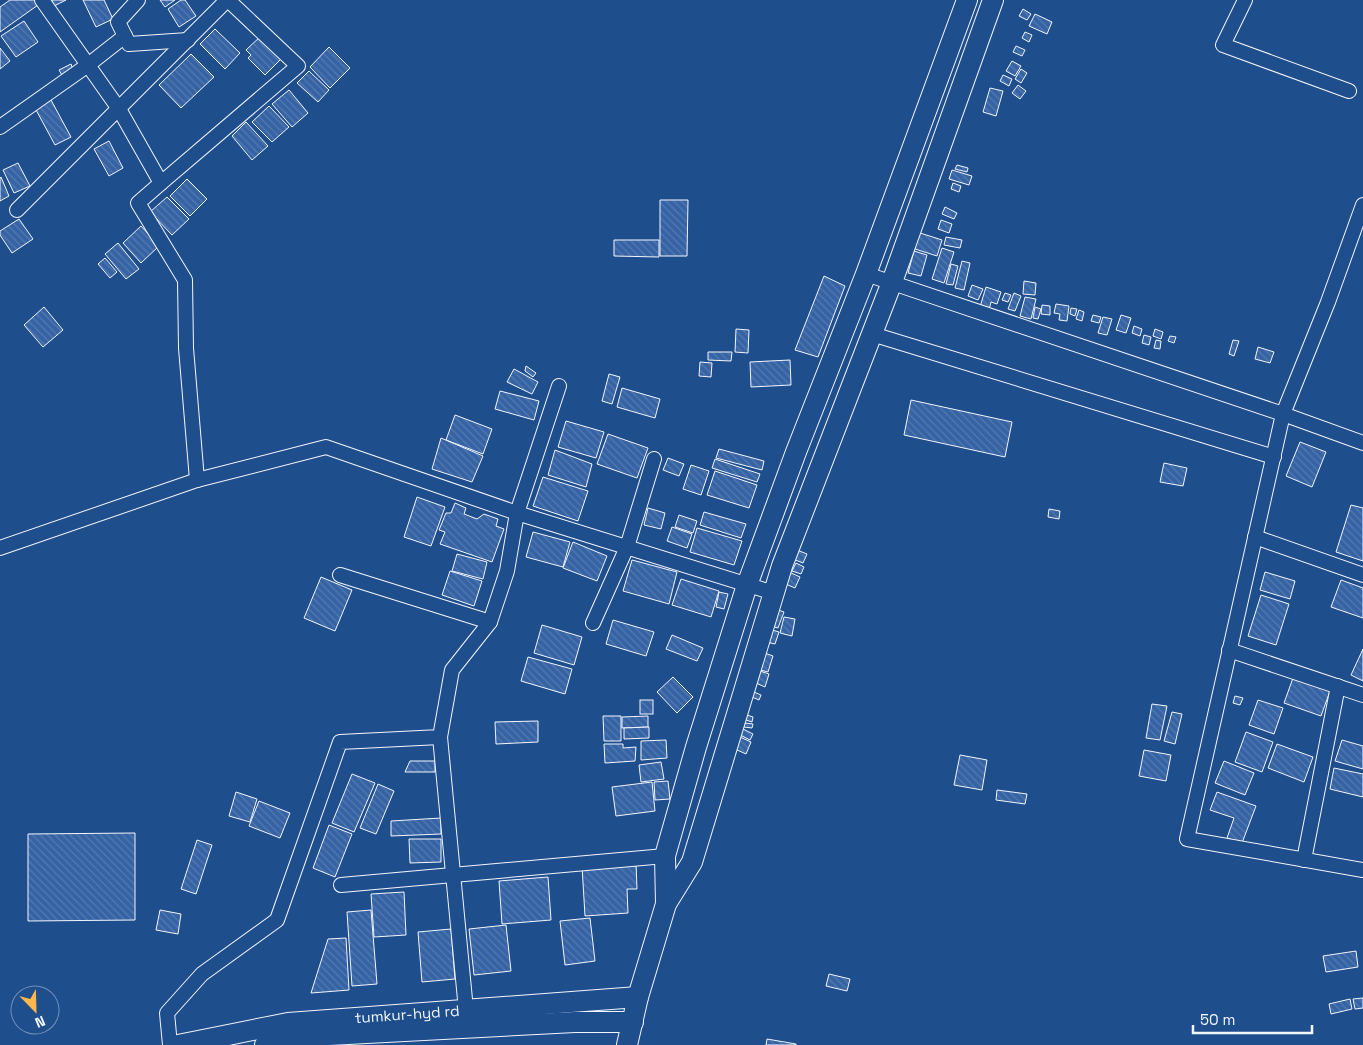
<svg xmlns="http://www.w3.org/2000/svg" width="1363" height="1045" font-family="'Space Grotesk',sans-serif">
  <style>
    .building { fill: url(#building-back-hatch); stroke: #f2f6ff }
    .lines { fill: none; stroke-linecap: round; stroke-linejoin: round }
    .minor-casing { stroke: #f2f6ff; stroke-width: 16 }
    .secondary-casing { stroke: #f2f6ff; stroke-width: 22 }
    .minor { stroke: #1f4e8c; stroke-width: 14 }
    .secondary { stroke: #1f4e8c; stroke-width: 20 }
    .labels { text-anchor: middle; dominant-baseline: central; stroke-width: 4; stroke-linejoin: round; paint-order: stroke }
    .street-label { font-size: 15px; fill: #f2f6ff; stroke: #1f4e8c }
  </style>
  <defs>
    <pattern id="building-back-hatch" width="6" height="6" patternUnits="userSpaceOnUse" patternTransform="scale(1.25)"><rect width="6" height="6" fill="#3563a3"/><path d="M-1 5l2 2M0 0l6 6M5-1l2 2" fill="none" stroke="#537ab1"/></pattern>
  </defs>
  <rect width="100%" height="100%" fill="#1f4e8c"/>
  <!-- building -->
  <g class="building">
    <polygon points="10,0 35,0 38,5 0,32 0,7"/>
    <polygon points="51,0 66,0 54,6"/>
    <polygon points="83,0 104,0 113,19 96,27"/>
    <polygon points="160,0 175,0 165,7"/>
    <polygon points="181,0 185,0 196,16 179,27 168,9"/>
    <polygon points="1023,9 1031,14 1027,20 1019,16"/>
    <polygon points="1035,14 1052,22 1047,34 1029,26"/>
    <polygon points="24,21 38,42 16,57 1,36"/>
    <polygon points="215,29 240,53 225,69 200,44"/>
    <polygon points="1025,32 1032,35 1029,42 1022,38"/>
    <polygon points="261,36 282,58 265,75 248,58 251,55 246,50"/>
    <polygon points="1016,46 1025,50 1022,56 1013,52"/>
    <polygon points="329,47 350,68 330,88 310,67"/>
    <polygon points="0,48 10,61 0,69"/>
    <polygon points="191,54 214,77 181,108 159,85"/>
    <polygon points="1012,61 1021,66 1015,76 1006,71"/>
    <polygon points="71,64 73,70 62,75 59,70"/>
    <polygon points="1021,69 1027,73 1021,83 1015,79"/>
    <polygon points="309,71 329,90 318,102 297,83"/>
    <polygon points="1003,75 1012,79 1009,86 1000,81"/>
    <polygon points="1018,85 1026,91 1020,99 1012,93"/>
    <polygon points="990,88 1003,91 996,116 983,112"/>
    <polygon points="289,90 308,113 292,127 272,104"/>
    <polygon points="51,100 71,137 55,145 35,108"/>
    <polygon points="269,106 289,127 272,142 252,122"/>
    <polygon points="246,122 268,146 252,160 232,136"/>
    <polygon points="109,141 123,168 109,176 94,149"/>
    <polygon points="18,163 30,186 14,193 3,170"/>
    <polygon points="957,165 968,168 967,172 955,169"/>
    <polygon points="952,170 972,176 969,185 949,179"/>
    <polygon points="1,177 9,196 0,201 0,178"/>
    <polygon points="187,179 207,199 190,216 170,196"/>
    <polygon points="953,183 961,186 959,192 951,189"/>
    <polygon points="167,197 189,219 172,235 150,212"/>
    <polygon points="660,200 688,200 687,256 660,256"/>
    <polygon points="945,207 957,213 954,219 942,214"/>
    <polygon points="19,219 33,239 12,253 0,235 0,231"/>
    <polygon points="941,220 952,224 949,233 938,229"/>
    <polygon points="141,226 159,246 141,263 123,243"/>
    <polygon points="917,232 942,240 937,256 912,248"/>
    <polygon points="946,237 962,240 960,248 944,245"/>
    <polygon points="614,240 659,240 659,257 614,256"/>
    <polygon points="118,243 139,269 126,279 105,254"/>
    <polygon points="942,248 954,252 944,283 932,279"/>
    <polygon points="914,251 927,255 921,276 908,273"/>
    <polygon points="105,258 117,272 110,278 98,264"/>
    <polygon points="962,261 970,263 964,290 955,288"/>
    <polygon points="951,264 958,266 953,285 946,284"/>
    <polygon points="824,276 845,286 818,357 795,350"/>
    <polygon points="1024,281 1036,283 1035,295 1023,294"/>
    <polygon points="972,285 983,289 978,300 968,296"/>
    <polygon points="986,287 1001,292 997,304 991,302 989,310 980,307"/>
    <polygon points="1005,293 1011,295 1008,302 1002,300"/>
    <polygon points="1014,293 1021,296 1015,311 1008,309"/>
    <polygon points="1025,297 1036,299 1031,319 1020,316"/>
    <polygon points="1056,304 1069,306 1067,321 1059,320 1060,314 1054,313"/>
    <polygon points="1042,305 1050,306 1050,315 1041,314"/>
    <polygon points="44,307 63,330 43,347 24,325"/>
    <polygon points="1035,307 1041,309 1038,319 1033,318"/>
    <polygon points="1071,308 1077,309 1075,316 1070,314"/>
    <polygon points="1079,310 1084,312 1082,321 1076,319"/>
    <polygon points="1093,315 1101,317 1099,323 1091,321"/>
    <polygon points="1121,315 1131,318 1126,333 1116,330"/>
    <polygon points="1103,317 1112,319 1107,335 1098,333"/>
    <polygon points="1134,326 1142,329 1140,336 1132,333"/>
    <polygon points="736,329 749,330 748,353 735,352"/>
    <polygon points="1155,329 1163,332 1161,339 1153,336"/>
    <polygon points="1144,335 1151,337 1149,345 1142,343"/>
    <polygon points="1170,336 1176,337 1174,343 1168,341"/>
    <polygon points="1156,340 1161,341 1160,349 1154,348"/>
    <polygon points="1233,340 1239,341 1234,356 1229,354"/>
    <polygon points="1258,347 1274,352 1270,363 1255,359"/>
    <polygon points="708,352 732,352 731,361 708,360"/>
    <polygon points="790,360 791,385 751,387 750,362"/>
    <polygon points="700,362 712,363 711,377 699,376"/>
    <polygon points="526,366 536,373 533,377 525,371"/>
    <polygon points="514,369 538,382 532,394 507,382"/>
    <polygon points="609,374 620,377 612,404 602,401"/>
    <polygon points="622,388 660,399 655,418 617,407"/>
    <polygon points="500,391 539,401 534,420 495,409"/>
    <polygon points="911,400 1012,422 1005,457 904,435"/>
    <polygon points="455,415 492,429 483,454 446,440"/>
    <polygon points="566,421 604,432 596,458 558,447"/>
    <polygon points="608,434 648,448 637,478 597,464"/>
    <polygon points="441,438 483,456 472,482 432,469"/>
    <polygon points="1300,442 1326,452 1312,487 1286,476"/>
    <polygon points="719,449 764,461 762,470 716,458"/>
    <polygon points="555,450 592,464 586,487 548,475"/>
    <polygon points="668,458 684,464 679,476 663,470"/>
    <polygon points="715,459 760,474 757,482 712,468"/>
    <polygon points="1164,463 1187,468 1183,486 1160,482"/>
    <polygon points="691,465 709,471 701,495 683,489"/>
    <polygon points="715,471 757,485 749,508 707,495"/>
    <polygon points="543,477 588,491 578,521 533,506"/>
    <polygon points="417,497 445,507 431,546 404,537"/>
    <polygon points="455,503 466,508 464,514 477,519 484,514 498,519 496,526 504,529 492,562 440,544 445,532 439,530 446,513 451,513"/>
    <polygon points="1351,505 1363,508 1363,561 1336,552"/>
    <polygon points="648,508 665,513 661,529 644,525"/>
    <polygon points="1049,509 1060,511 1059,519 1048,517"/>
    <polygon points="704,512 746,524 741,538 700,525"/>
    <polygon points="679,515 697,521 693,533 675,527"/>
    <polygon points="672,527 692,534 687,548 667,541"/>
    <polygon points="697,528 742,541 734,565 690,552"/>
    <polygon points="533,532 570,542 563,567 526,557"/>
    <polygon points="573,542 607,556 597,581 563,568"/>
    <polygon points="797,550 807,554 803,563 793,559"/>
    <polygon points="457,554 487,562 483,579 452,571"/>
    <polygon points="632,560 677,572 669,604 623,591"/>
    <polygon points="796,563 804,567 801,574 792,571"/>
    <polygon points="450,571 482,581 474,606 442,595"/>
    <polygon points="787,571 800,577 795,588 781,582"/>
    <polygon points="1265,572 1295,581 1290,599 1260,590"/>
    <polygon points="321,577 352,590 335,631 304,618"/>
    <polygon points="681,579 719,591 711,617 672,605"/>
    <polygon points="1341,580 1363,588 1363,618 1331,607"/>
    <polygon points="719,592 728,594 724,609 716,607"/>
    <polygon points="1261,595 1289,604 1276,645 1248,636"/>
    <polygon points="775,609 784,612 778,628 770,626"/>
    <polygon points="784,617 795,619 792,636 780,633"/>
    <polygon points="613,620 654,632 646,656 606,644"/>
    <polygon points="542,625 582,637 574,665 534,653"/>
    <polygon points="769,629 779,632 775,644 766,642"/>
    <polygon points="672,635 703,648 697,661 666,649"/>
    <polygon points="1363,649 1363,681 1351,675"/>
    <polygon points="762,652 773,656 768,672 757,669"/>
    <polygon points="528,657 572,669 565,694 521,681"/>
    <polygon points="760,671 769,674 765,687 756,683"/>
    <polygon points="673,677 693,697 677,713 657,692"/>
    <polygon points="1293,678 1330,691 1321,716 1284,703"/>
    <polygon points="754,692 761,695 759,700 752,697"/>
    <polygon points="1235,696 1243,698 1240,705 1233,703"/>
    <rect x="640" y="700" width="13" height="14"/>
    <polygon points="1258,700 1283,708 1274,734 1249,725"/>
    <polygon points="1152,704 1167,706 1160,740 1146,738"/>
    <polygon points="1172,712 1182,714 1175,744 1164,741"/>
    <polygon points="747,715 753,717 752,722 746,720"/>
    <polygon points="603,716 621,716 621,741 604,741"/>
    <polygon points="648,716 648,727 622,728 622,717"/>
    <polygon points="538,721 538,742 496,744 495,722"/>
    <polygon points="745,723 753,724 752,728 744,727"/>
    <polygon points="649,727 649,738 624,739 624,728"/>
    <polygon points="741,728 753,734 750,740 738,734"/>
    <polygon points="1246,732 1273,742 1262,772 1235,762"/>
    <polygon points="740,737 751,742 746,754 735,749"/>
    <polygon points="666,740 667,758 641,760 641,741"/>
    <polygon points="1342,740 1363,746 1363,769 1335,761"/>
    <polygon points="604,744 623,744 623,748 636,747 635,761 605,763"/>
    <polygon points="1277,744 1313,757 1304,782 1268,768"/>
    <polygon points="1144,750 1171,755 1166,781 1139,776"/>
    <polygon points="960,755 987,760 982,790 954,785"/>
    <polygon points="410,761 435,761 435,772 405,772"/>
    <polygon points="1224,761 1254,773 1245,795 1215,783"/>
    <polygon points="661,762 664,779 641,782 639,765"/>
    <polygon points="1334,768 1363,774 1363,797 1330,789"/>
    <polygon points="352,774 375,783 354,832 332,823"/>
    <polygon points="668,781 670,799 655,800 654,782"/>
    <polygon points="652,782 655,811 616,816 612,787"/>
    <polygon points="378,784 394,791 376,834 360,828"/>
    <polygon points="997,790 1027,794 1025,804 996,800"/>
    <polygon points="236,792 257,799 250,822 229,816"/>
    <polygon points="1217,792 1256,806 1242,843 1227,838 1234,818 1210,810"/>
    <polygon points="259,801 290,813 280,838 249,826"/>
    <polygon points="441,818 441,834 391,836 391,821"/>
    <polygon points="329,825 352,834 335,877 313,868"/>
    <polygon points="135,833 135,920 28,921 28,834"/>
    <polygon points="409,839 441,839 441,862 410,863"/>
    <polygon points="197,840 212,845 196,894 181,889"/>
    <polygon points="636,863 637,889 627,889 628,913 585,916 582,866"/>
    <polygon points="548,877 551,920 502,924 499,881"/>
    <polygon points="404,892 406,935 374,937 371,894"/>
    <polygon points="160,910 181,914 178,934 156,930"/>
    <polygon points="371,910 377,984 352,986 347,912"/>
    <polygon points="590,918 595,961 565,965 560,921"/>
    <polygon points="506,925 511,971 474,975 469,929"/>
    <polygon points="451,929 455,979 422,982 418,932"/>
    <polygon points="346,938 349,990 311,993 328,939"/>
    <polygon points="1356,951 1358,967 1326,972 1323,956"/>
    <polygon points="829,974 850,979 847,991 826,986"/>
    <polygon points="1363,998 1363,1008 1355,1009 1353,999"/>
    <polygon points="1350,999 1352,1009 1331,1014 1329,1004"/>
    <polygon points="767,1039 796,1044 796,1045 766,1045"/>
  </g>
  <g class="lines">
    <!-- minor casing -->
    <g class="minor-casing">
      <g id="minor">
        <polyline points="42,0 119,109 161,183 138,203 185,280 186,348 197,480"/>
        <polyline points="138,0 118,22 129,44 188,40"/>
        <polyline points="1245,0 1223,45 1349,91"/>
        <polyline points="0,127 88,65 125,36"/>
        <polyline points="161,183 298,66 228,0"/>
        <polyline points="1363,205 1328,302 1283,414 1187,839 1363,870"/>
        <polyline points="17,210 227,0"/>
        <polyline points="866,274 1283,414 1363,443"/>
        <polyline points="872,334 1274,457"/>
        <polyline points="1255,537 1363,575"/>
        <polyline points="0,548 197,480 326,447 517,513 774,593"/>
        <polyline points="340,575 490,622 507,571 517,513 559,386"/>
        <polyline points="593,623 627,547 654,459"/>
        <polyline points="1229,650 1363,695"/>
        <polyline points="440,737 466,1010"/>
        <polyline points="1304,860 1338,686"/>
        <polyline points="341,885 665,856"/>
        <polyline points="170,1045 167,1013 202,974 277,920 340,742 440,737 452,670 490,622"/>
      </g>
    </g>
    <!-- secondary casing -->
    <g class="secondary-casing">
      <g id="secondary">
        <polyline points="666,904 665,856 696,747 747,585 796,452 866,274 967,0"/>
        <polyline points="178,1045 288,1023 638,997"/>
        <polyline points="265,1045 329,1035 575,1022 633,1022"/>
        <polyline points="627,1045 638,997 666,904 692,862 782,566 892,282 993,0"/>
      </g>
    </g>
    <!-- minor -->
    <use href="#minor" class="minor"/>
    <!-- secondary -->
    <use href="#secondary" class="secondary"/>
  </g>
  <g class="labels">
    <!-- street labels -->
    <g class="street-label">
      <text transform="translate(407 1014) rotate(-4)">tumkur-hyd rd</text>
    </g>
  </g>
  <!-- north arrow -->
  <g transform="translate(35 1010) rotate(157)"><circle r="24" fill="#1f4e8c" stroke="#7391ba"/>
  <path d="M0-4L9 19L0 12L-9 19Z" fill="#ffb74d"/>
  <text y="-8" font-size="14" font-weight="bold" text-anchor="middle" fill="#f2f6ff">N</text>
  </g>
  <!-- scale -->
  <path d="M1193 1025v8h119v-8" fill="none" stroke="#f2f6ff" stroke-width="2.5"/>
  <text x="1200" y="1025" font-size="15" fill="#f2f6ff" stroke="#1f4e8c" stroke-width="4" paint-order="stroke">50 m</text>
</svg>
